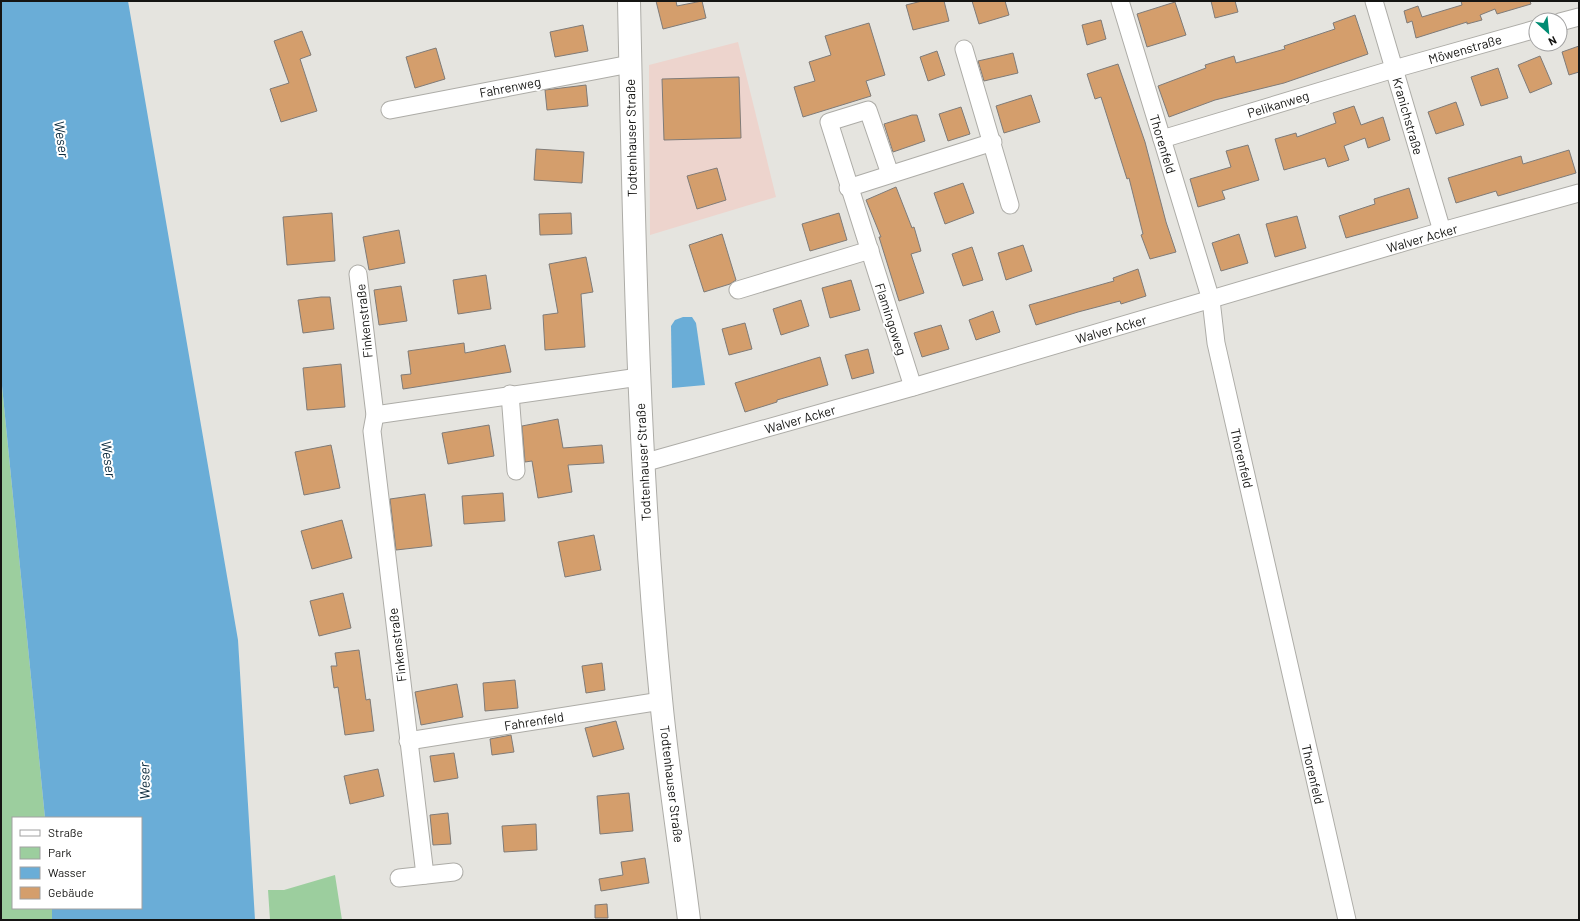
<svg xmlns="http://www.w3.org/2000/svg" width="1580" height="921" font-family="Barlow,sans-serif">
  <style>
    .commercial { fill: #edd4cd }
    .green { fill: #9cce9e }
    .water { fill: #6aadd7 }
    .building { fill: #d49e6c; stroke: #7f7b78 }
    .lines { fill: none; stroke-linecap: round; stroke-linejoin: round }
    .street-casing { stroke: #adaca7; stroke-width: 19 }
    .primary-casing { stroke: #adaca7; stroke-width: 24 }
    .street { stroke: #fff; stroke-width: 17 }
    .primary { stroke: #fff; stroke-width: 22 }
    .labels { text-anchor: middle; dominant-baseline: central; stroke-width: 4; stroke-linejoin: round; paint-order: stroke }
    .street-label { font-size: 13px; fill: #151513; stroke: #fff }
    .water-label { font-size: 14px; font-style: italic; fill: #0e2c3e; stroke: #fff }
  </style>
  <rect width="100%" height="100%" fill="#e5e4df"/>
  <!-- commercial -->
  <polygon class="commercial" points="738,42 776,197 650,235 649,65"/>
  <!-- green -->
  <g class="green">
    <polygon points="1,376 45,818 13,818 13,908 52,908 52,920 1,920"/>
    <polygon points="335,875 342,920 270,920 268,890 284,890"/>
  </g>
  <!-- water -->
  <g class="water">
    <polygon points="1,1 128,1 238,640 255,920 52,920 52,908 141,908 141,818 45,818 1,376"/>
    <polygon points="683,317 692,317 696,323 705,385 672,388 671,326 675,320"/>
  </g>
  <!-- building -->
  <g class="building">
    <polygon points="656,1 676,1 677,6 702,1 706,18 663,29"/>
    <polygon points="922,1 944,1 949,21 913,30 906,5"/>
    <polygon points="972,1 1005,1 1009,15 979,24"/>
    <polygon points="1211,1 1235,1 1238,12 1215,18"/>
    <polygon points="1461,1 1530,1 1531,4 1497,14 1495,9 1480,15 1482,20 1467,24 1467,22 1416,38 1412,21 1407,23 1404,11 1418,6 1422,17 1462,5"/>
    <polygon points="1175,2 1186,35 1147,47 1137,14"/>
    <polygon points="1355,15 1368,54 1284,83 1215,100 1169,117 1158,86 1206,68 1205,65 1234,56 1236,63 1285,49 1284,46 1335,29 1333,23"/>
    <polygon points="1101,20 1106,39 1087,45 1082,25"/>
    <polygon points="869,23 885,75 866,81 871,96 803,117 794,87 815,81 809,62 831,55 825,36"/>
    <polygon points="583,25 588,51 555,57 550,32"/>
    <polygon points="302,31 311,55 300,59 317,111 281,122 270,89 289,83 274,41"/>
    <polygon points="1579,46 1579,72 1569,75 1562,52"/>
    <polygon points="436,48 445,79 415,88 406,57"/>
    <polygon points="937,51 945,75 928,81 920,57"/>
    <polygon points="1013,53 1018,73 984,81 978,61"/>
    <polygon points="1540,56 1552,84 1530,93 1518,65"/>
    <polygon points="1118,64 1145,142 1166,222 1176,252 1150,259 1141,235 1143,234 1129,178 1127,179 1101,97 1095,99 1087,74"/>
    <polygon points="1498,68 1508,98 1481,106 1471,77"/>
    <polygon points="739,77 741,138 664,140 662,79"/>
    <polygon points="586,85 588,106 547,110 545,90"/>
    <polygon points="1031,95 1040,122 1004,133 996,106"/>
    <polygon points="1456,102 1464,125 1436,134 1428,112"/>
    <polygon points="1354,106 1361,125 1383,117 1390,140 1368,148 1365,138 1344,146 1349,160 1328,167 1325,158 1284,170 1275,139 1296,133 1297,137 1336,123 1333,113"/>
    <polygon points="961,107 970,134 948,141 939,114"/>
    <polygon points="912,115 917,115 925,141 893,152 884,124"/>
    <polygon points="1248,145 1259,180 1222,191 1225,199 1198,207 1190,179 1231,167 1226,151"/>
    <polygon points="536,149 584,152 582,183 534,180"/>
    <polygon points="1569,150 1576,173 1498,196 1496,191 1456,203 1448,178 1521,156 1523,164"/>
    <polygon points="717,168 726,200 697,209 687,176"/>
    <polygon points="963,183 974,213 945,224 934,193"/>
    <polygon points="896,187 912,228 914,227 921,251 911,254 924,293 899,301 879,237 881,237 866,200"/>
    <polygon points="1409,188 1418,218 1346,238 1339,216 1375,204 1374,199"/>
    <polygon points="332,213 335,261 287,265 283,217"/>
    <polygon points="571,213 572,234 540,235 539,214"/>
    <polygon points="839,213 847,240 810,251 802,224"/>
    <polygon points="1297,216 1306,248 1275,257 1266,224"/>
    <polygon points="399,230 405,263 369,270 363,237"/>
    <polygon points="722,234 736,280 730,284 704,292 689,245"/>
    <polygon points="1239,234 1248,263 1221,271 1212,243"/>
    <polygon points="1023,245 1032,271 1006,280 998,253"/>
    <polygon points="972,247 983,280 963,286 952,254"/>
    <polygon points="586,257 593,292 581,294 585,347 545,350 543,315 558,313 549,264"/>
    <polygon points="1138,269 1146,296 1121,304 1120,301 1078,312 1036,325 1029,305 1114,281 1113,278"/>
    <polygon points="486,275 491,309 458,314 453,280"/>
    <polygon points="851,280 860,310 830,318 822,288"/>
    <polygon points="401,286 407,321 379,325 374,290"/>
    <polygon points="321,297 330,297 334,329 303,333 298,300"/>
    <polygon points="801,300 809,326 781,335 773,309"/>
    <polygon points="993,311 1000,332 976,340 969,320"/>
    <polygon points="745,323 752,349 729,355 722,329"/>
    <polygon points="941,325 949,349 922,357 914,333"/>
    <polygon points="464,343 465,353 505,345 511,372 403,389 401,375 411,374 408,351"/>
    <polygon points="868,349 874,373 852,379 845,355"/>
    <polygon points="820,357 828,385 777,400 777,402 745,412 735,383"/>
    <polygon points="341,364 345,407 307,410 303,368"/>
    <polygon points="558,419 563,448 602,445 604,463 568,465 572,492 538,498 532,461 525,462 522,426"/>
    <polygon points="489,425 494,456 448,464 442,433"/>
    <polygon points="331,445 340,488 304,495 295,452"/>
    <polygon points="503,493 505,521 464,524 462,496"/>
    <polygon points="425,494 432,546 396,550 390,499"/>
    <polygon points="342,520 352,558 312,569 301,531"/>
    <polygon points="594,535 601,570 565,577 558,542"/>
    <polygon points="343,593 351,628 319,636 310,601"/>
    <polygon points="359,650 366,700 370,699 374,731 345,735 338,687 334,688 331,666 337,666 335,653"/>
    <polygon points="602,663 605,690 586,693 582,666"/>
    <polygon points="515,680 518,708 485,711 483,683"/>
    <polygon points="457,684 463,717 421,725 415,692"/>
    <polygon points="616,721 624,749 593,757 585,728"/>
    <polygon points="511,735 514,752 492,755 490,739"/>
    <polygon points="454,753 458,778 434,782 430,756"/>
    <polygon points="378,769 384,796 350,804 344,776"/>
    <polygon points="629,793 633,831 600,834 597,796"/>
    <polygon points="448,813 451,844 433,845 430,815"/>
    <polygon points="536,824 537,850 504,852 502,826"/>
    <polygon points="645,858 649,883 601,891 599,879 623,875 621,862"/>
    <polygon points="607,904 608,918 595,918 595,905"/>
  </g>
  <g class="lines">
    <!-- street casing -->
    <g class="street-casing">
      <g id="street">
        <polyline points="1120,1 1211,300 1216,343 1347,920"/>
        <polyline points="1374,1 1442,231"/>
        <polyline points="1560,22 1579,17"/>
        <polyline points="964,49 1010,205"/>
        <polyline points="390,110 630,64"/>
        <polyline points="1162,139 1394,69 1536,29"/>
        <polyline points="890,174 868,110 829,122 913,387"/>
        <polyline points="848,188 993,142"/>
        <polyline points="358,274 375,415 372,431 425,875"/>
        <polyline points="738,290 870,250"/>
        <polyline points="510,394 516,471"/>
        <polyline points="375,415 639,377"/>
        <polyline points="643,463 913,387 1442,231 1579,193"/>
        <polyline points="408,741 661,701"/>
        <polyline points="399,878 454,872"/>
      </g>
    </g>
    <!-- primary casing -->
    <g class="primary-casing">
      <path id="primary" d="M629 1C634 234 638 467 661 699 668 773 680 847 689 920"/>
    </g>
    <!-- street -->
    <use href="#street" class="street"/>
    <!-- primary -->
    <use href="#primary" class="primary"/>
  </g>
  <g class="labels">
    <!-- street labels -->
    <g class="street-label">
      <text transform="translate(1465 49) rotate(-16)">Möwenstraße</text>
      <text transform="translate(510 87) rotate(-11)">Fahrenweg</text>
      <text transform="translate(1278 104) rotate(-17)">Pelikanweg</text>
      <text transform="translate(1408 116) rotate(74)">Kranichstraße</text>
      <text transform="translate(631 138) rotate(-91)">Todtenhauser Straße</text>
      <text transform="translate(1163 144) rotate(73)">Thorenfeld</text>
      <text transform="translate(1422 238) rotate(-16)">Walver Acker</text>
      <text transform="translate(891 319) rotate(72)">Flamingoweg</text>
      <text transform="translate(364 321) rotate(-96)">Finkenstraße</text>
      <text transform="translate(1111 329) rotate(-16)">Walver Acker</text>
      <text transform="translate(800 419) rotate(-16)">Walver Acker</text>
      <text transform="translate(1242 458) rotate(77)">Thorenfeld</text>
      <text transform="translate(643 462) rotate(-93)">Todtenhauser Straße</text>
      <text transform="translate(397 645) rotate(-97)">Finkenstraße</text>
      <text transform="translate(534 721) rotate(-9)">Fahrenfeld</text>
      <text transform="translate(1313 774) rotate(77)">Thorenfeld</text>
      <text transform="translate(672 784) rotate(83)">Todtenhauser Straße</text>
    </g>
    <!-- water labels -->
    <g class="water-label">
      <text transform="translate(62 139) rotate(82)">Weser</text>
      <text transform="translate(109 459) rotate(82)">Weser</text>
      <text transform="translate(144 781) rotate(-91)">Weser</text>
    </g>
  </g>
  <!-- border -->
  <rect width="1580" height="921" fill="none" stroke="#151513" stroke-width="4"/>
  <!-- legend -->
  <rect x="12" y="817" width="130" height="92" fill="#ffffff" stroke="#a1a1a1"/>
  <rect x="20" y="830" width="20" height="6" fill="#ffffff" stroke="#a1a1a1"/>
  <text x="48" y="837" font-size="12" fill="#151513">Straße</text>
  <rect x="20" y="847" width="20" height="12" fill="#9cce9e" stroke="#a1a1a1"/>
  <text x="48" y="857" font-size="12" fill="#151513">Park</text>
  <rect x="20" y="867" width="20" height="12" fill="#6aadd7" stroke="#a1a1a1"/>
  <text x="48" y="877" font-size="12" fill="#151513">Wasser</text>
  <rect x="20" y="887" width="20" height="12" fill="#d49e6c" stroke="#a1a1a1"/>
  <text x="48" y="897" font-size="12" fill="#151513">Gebäude</text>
  <!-- north arrow -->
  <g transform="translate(1548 32) rotate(153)"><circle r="19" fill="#ffffff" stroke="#a1a1a1"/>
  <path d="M0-3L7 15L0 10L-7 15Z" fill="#018c73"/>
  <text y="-6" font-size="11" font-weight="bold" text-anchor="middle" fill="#151513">N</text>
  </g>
</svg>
